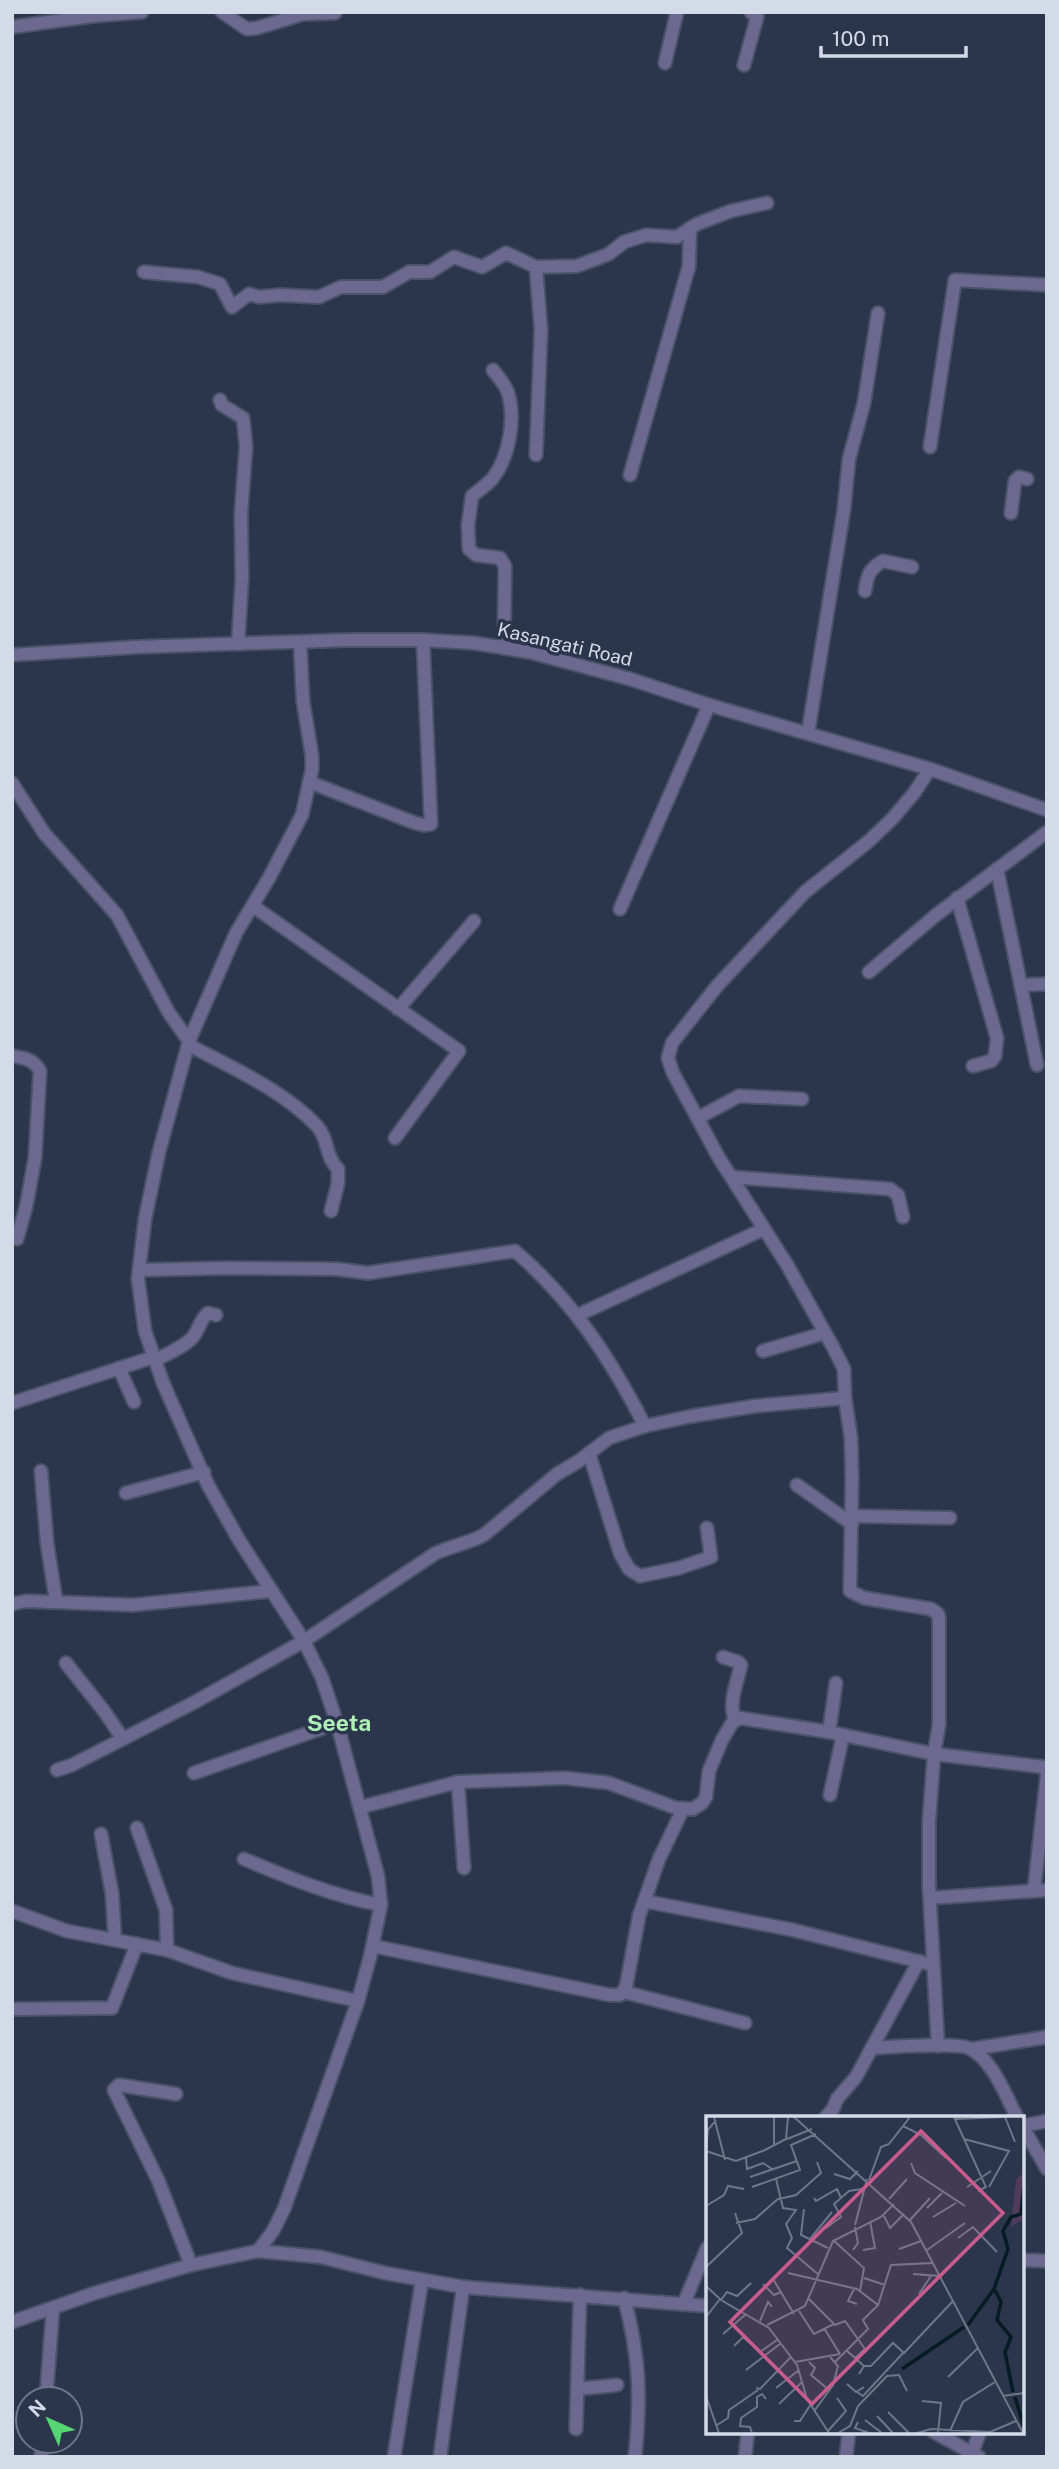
<svg xmlns="http://www.w3.org/2000/svg" width="1059" height="2469" font-family="'Public Sans',sans-serif">
  <style>
    .lines { fill: none; stroke-linecap: round; stroke-linejoin: round }
    .minor-casing { stroke: #495368; stroke-width: 16 }
    .minor { stroke: #6d6890; stroke-width: 12 }
    .labels { text-anchor: middle; dominant-baseline: central; stroke-width: 7; stroke-linejoin: round; paint-order: stroke }
    .street-label { font-size: 19px; fill: #d3dae8; stroke: #2b354c }
    .quarter-label { font-size: 23px; font-weight: bold; fill: #aff0b8; stroke: #2b354c }
    .inset-river { fill: none; stroke: #051c22; stroke-width: 3.5 }
    .inset-road { fill: none; stroke: #6e778a; stroke-width: 2 }
    .view { fill: #c85c8c; fill-opacity: 0.15; stroke: #c85c8c; stroke-width: 3.5 }
    .inset-edge { fill: none; stroke: #d3dae8; stroke-width: 3.5 }
  </style>
  <rect width="100%" height="100%" fill="#2b354c"/>
  <g class="lines">
    <!-- minor casing -->
    <g class="minor-casing">
      <g id="minor">
        <polyline points="222,12 247,29 257,28 303,14 335,13"/>
        <polyline points="12,27 92,16 142,12"/>
        <polyline points="665,63 677,12"/>
        <polyline points="744,65 757,17 751,12"/>
        <polyline points="536,267 541,330 536,455"/>
        <polyline points="144,272 198,277 220,284 232,307 249,294 259,297 280,295 319,297 341,287 383,287 409,272 430,272 454,257 482,267 506,253 536,267 577,266 609,254 624,242 646,235 677,237 697,224 731,211 767,203"/>
        <path d="M493 370C498 377 506 385 508 393 516 419 509 457 493 478 487 485 479 490 472 496L468 525 469 549 476 555 500 558 505 566 504 648"/>
        <polyline points="220,400 222,405 243,418 246,446 241,514 242,578 238,644"/>
        <polyline points="930,447 955,280 1047,285"/>
        <polyline points="630,475 689,266 690,228"/>
        <polyline points="1011,513 1015,481 1019,477 1027,479"/>
        <path d="M865 591C867 576 869 569 883 561L912 567"/>
        <polyline points="12,655 136,647 349,640 423,640 474,643 529,652 630,679 709,705 930,769 1047,810"/>
        <polyline points="808,733 844,509 849,459 864,403 878,313"/>
        <polyline points="309,782 415,823 424,825 431,824 423,640"/>
        <polyline points="12,783 44,833 117,915 169,1013 189,1041"/>
        <polyline points="997,869 1037,1065"/>
        <polyline points="957,898 997,1038 995,1056 991,1061 973,1066"/>
        <polyline points="253,906 459,1051 395,1138"/>
        <polyline points="620,909 709,705"/>
        <polyline points="869,972 936,915 1047,832"/>
        <polyline points="1021,985 1047,984"/>
        <polyline points="398,1009 474,921"/>
        <path d="M189 1045C232 1068 283 1090 317 1126 329 1139 325 1157 338 1169V1183L331 1211"/>
        <path d="M12 1056C25 1058 33 1059 40 1071L35 1158 26 1207 17 1239"/>
        <polyline points="698,1118 739,1096 802,1099"/>
        <polyline points="732,1177 890,1189 898,1195 903,1217"/>
        <path d="M139 1270 226 1268 336 1269 368 1273 515 1251C573 1301 610 1358 645 1426"/>
        <polyline points="578,1315 764,1229"/>
        <polyline points="763,1351 825,1333"/>
        <path d="M155 1360C167 1354 184 1347 193 1337 200 1329 198 1322 208 1313L216 1315"/>
        <polyline points="119,1368 134,1402"/>
        <polyline points="845,1398 851,1438 852,1478 850,1591 864,1598 931,1609 938,1614 939,1618 939,1725 934,1754 929,1821 929,1886 938,2046"/>
        <polyline points="12,1403 154,1357"/>
        <polyline points="589,1453 620,1553 629,1569 640,1576 679,1568 711,1557 707,1528"/>
        <polyline points="41,1471 47,1543 56,1601"/>
        <polyline points="797,1485 852,1524"/>
        <polyline points="126,1493 204,1472"/>
        <polyline points="852,1516 950,1518"/>
        <polyline points="12,1604 26,1601 133,1605 271,1591"/>
        <path d="M723 1657 738 1662 741 1665C737 1683 728 1703 735 1720"/>
        <polyline points="66,1663 104,1711 123,1739"/>
        <polyline points="829,1732 836,1683"/>
        <path d="M57 1770 72 1765 195 1702 304 1641 436 1553C452 1546 469 1543 484 1535L557 1474 579 1461 609 1438 645 1426 692 1416 755 1406 845 1398 844 1369 833 1347 786 1263 719 1158 673 1073 668 1058 672 1043 717 986 805 892 869 841 893 818 914 793 930 769"/>
        <polyline points="194,1773 337,1723"/>
        <polyline points="458,1782 464,1868"/>
        <polyline points="830,1795 843,1735"/>
        <polyline points="361,1807 458,1782 565,1778 609,1783 676,1808 693,1809 702,1803 706,1797 709,1771 722,1740 732,1723 740,1718 829,1732 934,1754 1044,1767 1047,1774 1034,1891"/>
        <polyline points="137,1828 166,1910 167,1950"/>
        <polyline points="101,1834 112,1893 115,1940"/>
        <path d="M244 1859C289 1878 333 1896 381 1905"/>
        <polyline points="930,1898 1047,1890"/>
        <polyline points="644,1901 793,1930 933,1965"/>
        <polyline points="12,1911 67,1931 167,1950 232,1973 358,2001"/>
        <polyline points="373,1946 610,1995 620,1995 626,1987 639,1916 659,1859 683,1809"/>
        <polyline points="624,1992 745,2023"/>
        <polyline points="12,2009 112,2008 137,1944"/>
        <path d="M872 2048C891 2047 959 2042 971 2049 994 2062 1005 2095 1017 2117"/>
        <polyline points="972,2049 1047,2037"/>
        <polyline points="176,2094 119,2085 114,2090 158,2180 191,2265"/>
        <polyline points="826,2117 833,2109 837,2099 856,2077 919,1961"/>
        <polyline points="1022,2126 1047,2169"/>
        <polyline points="1022,2126 1047,2121"/>
        <polyline points="258,2251 273,2231 284,2209 358,2001 370,1957 381,1905 378,1876 337,1723 322,1678 304,1641 239,1540 208,1485 163,1383 145,1331 138,1279 145,1219 159,1152 189,1041 236,933 269,878 302,815 312,770 312,756 303,701 300,643"/>
        <polyline points="1022,2260 1047,2261"/>
        <path d="M624 2298C640 2356 641 2398 635 2457"/>
        <polyline points="684,2303 707,2248"/>
        <polyline points="12,2322 95,2293 191,2265 258,2251 321,2257 385,2273 463,2287 707,2306"/>
        <polyline points="577,2389 617,2385"/>
        <polyline points="46,2399 53,2308"/>
        <polyline points="576,2429 580,2295"/>
        <polyline points="934,2432 979,2457"/>
        <polyline points="972,2453 980,2432"/>
        <polyline points="41,2457 42,2441"/>
        <polyline points="394,2457 422,2280"/>
        <polyline points="440,2457 463,2287"/>
        <polyline points="745,2457 748,2432"/>
        <polyline points="846,2457 849,2432"/>
      </g>
    </g>
    <!-- minor -->
    <use href="#minor" class="minor"/>
  </g>
  <g class="labels">
    <!-- street labels -->
    <g class="street-label">
      <text transform="translate(565 644) rotate(13)">Kasangati Road</text>
    </g>
    <!-- quarter labels -->
    <g class="quarter-label">
      <text x="339" y="1722">Seeta</text>
    </g>
  </g>
  <!-- overview -->
  <g transform="translate(706 2116)">
    <rect width="318" height="318" fill="#2b354c"/>
    <path d="M318 55V102L305 111 310 64Z" fill="#513b5c"/>
    <path class="inset-river" d="M289 174 295 186 291 204 305 221 299 236 307 276M262 209 288 173 302 133 297 115 305 101 315 98 318 69M196 253 258 211M309 281 318 311"/>
    <path class="inset-road" d="M8 1 19 44M88 1 205 106 317 317M248 1 280 71 272 75M299 1 309 26M249 3 297 1M197 10 215 19 240 42M81 23 106 13M258 23 303 35 283 71M68 30V1M0 35 30 45 59 34 80 23 82 1M0 35 2 14 10 4M40 41 41 53 57 47 66 53M205 47 209 57 259 90M128 58 144 63 152 55M44 61 91 45M70 63 77 92 90 94 80 108 86 122 81 132 113 159M163 64 175 31 183 28 204 1M46 71 94 54 85 29 110 18M261 71 285 55M108 82 110 85 131 73 135 82M73 83 90 79 115 57 111 46M183 83 201 63M0 90 18 79 22 70 38 73M221 92 236 77M98 93 95 119 122 132M178 100 184 112 198 98M227 101 250 87M204 104 224 82M30 107 49 103 73 82M149 109 161 63M120 112 135 101 128 88 143 75 156 73M252 122 267 111 291 136M104 123 126 96M127 124 158 152 154 175M193 133 215 125M147 134 152 127 149 111M157 134 169 132 164 105M221 134 259 107M0 151 36 117 29 97M82 157 151 173 172 189 185 149 227 147M207 158 234 160M158 162 179 169M67 163 88 198M57 168 68 179 75 176M0 170 15 184 63 212 91 249 101 283 123 317M148 173 142 185 151 188M213 178 225 160M103 183 129 209 139 205 159 233 149 242M15 184 21 176 31 180 45 167M93 195 108 218 128 208M0 201 14 183M54 205 62 186 66 191M61 209 99 190 127 125 175 101 188 88M118 212 134 238M17 218 40 198M28 230 37 221 54 236 71 224M140 234 158 250 153 258M89 246 134 238M103 246 109 252 105 259 123 274M129 246 162 213 157 204 172 189M158 250H165L187 227 198 237 247 185M40 254 74 228M242 261 272 232M141 268 150 276 158 271M50 272 54 273 85 241M70 272 93 254M151 276 157 280 197 237M0 280 13 317M297 280 318 277M216 285 235 287 232 317M73 288 96 266M109 294 127 269 132 250 124 241M182 296 203 317M171 300 187 317M159 304 176 317M88 305H94L105 288M152 306 149 312 163 317M11 309 22 302 23 294 52 274M122 315 140 295 131 282M244 315 257 286 289 266M46 317 44 311 34 310 35 302 51 291V281L56 278 60 283M132 317 144 310 152 290 181 260 193 259 201 275M211 317 225 313 284 316 310 305"/>
    <path class="view" d="M215 15 297 97 106 288 24 206Z"/>
    <rect width="318" height="318" class="inset-edge"/>
  </g>
  <!-- border -->
  <rect width="1059" height="2469" fill="none" stroke="#d3dae8" stroke-width="28"/>
  <!-- north arrow -->
  <g transform="translate(49 2420) rotate(315)"><circle r="33" fill="#2b354c" stroke="#6e778a" stroke-width="2"/>
  <path d="M0-5L12 26L0 18L-12 26Z" fill="#55d672"/>
  <text y="-10" font-size="19" font-weight="bold" text-anchor="middle" fill="#d3dae8">N</text>
  </g>
  <!-- scale -->
  <path d="M821 46v10h145v-10" fill="none" stroke="#d3dae8" stroke-width="3.5"/>
  <text x="832" y="46" font-size="21" fill="#d3dae8" stroke="#2b354c" stroke-width="5" paint-order="stroke">100 m</text>
</svg>
